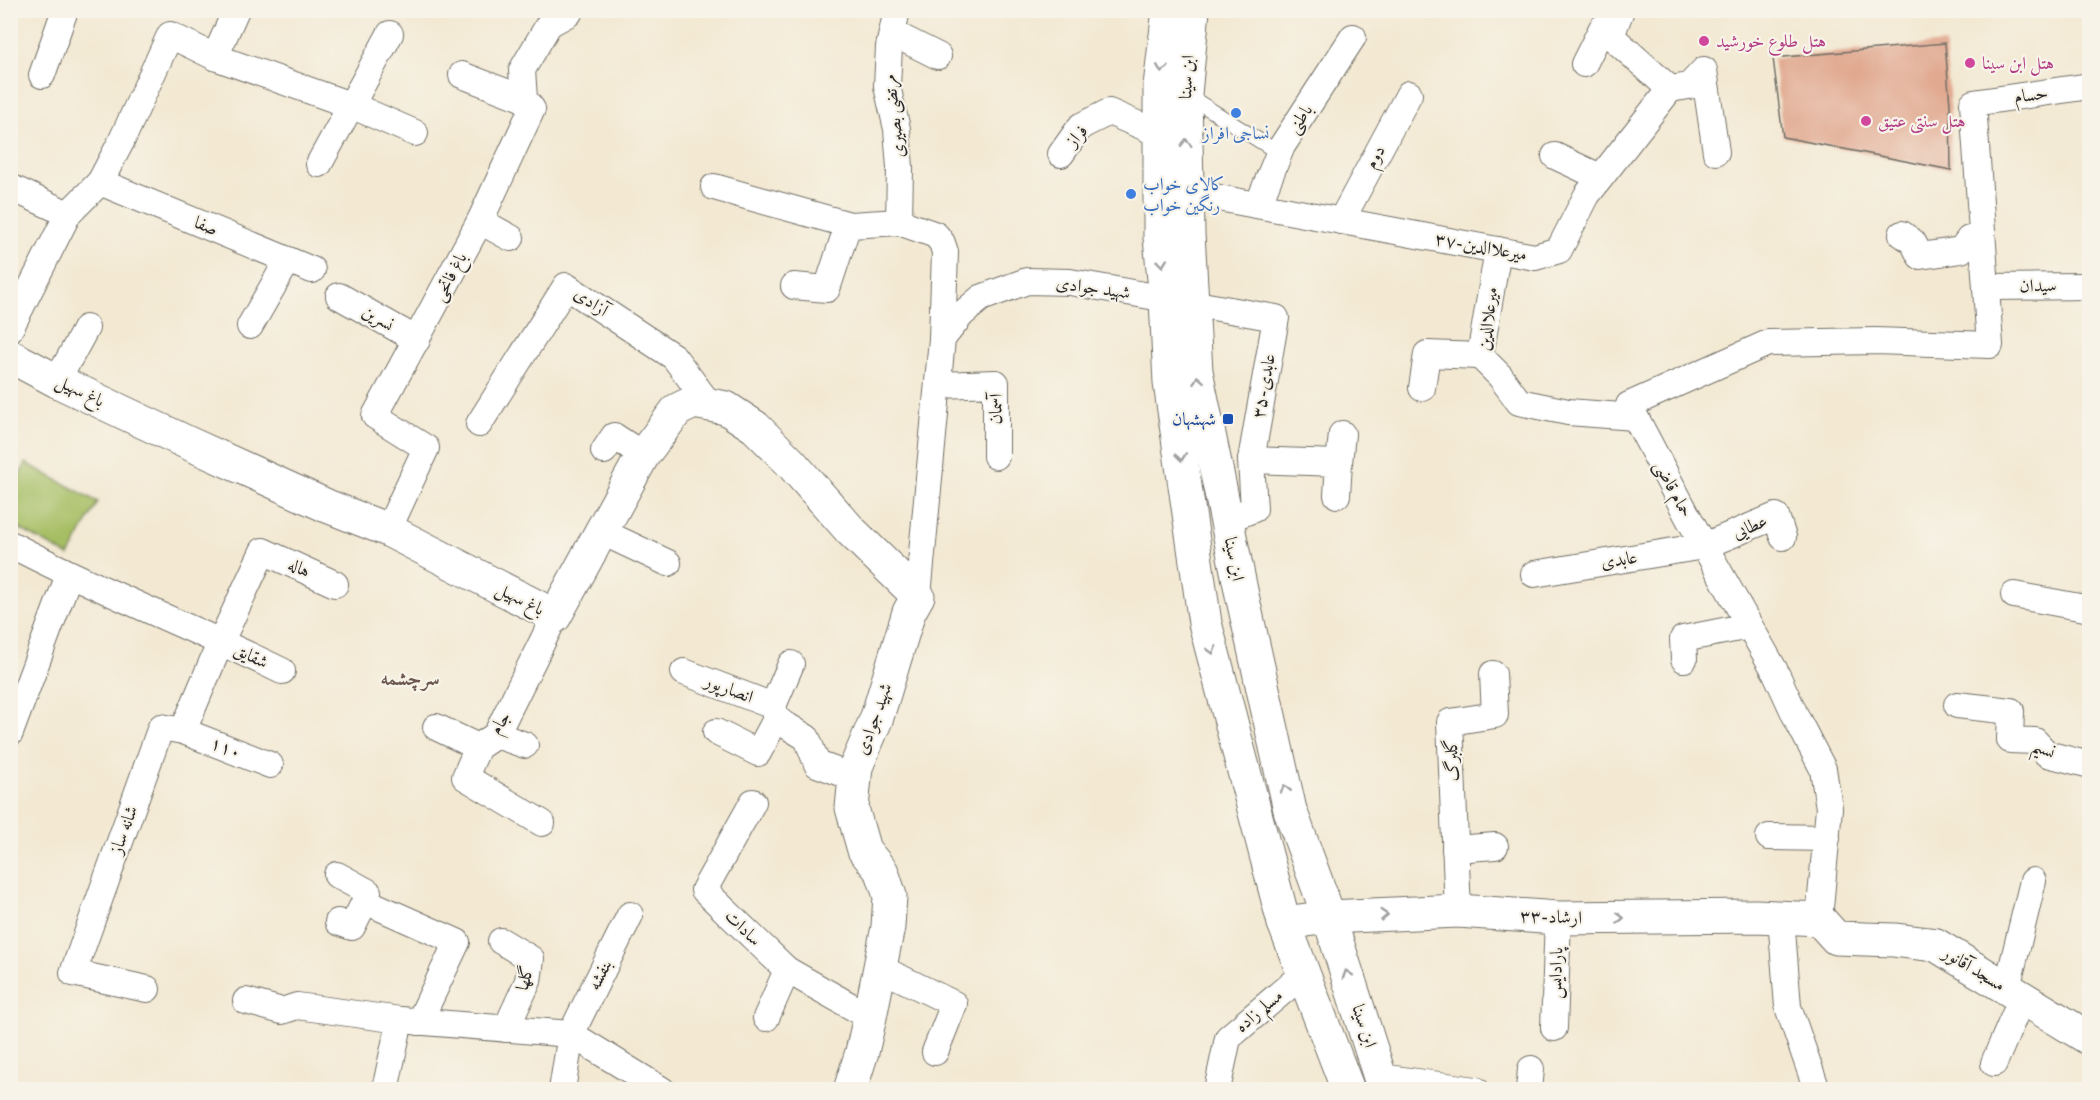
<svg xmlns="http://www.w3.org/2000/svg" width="2100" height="1100" font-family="'IM FELL Double Pica',Amiri,serif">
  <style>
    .green { fill: #a6be64; stroke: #687448; stroke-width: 1.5 }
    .building { fill: #e1a990 }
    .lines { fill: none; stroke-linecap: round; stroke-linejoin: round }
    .service-casing { stroke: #716e66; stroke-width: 16 }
    .minor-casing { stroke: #716e66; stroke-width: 28 }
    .tertiary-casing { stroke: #716e66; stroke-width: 35 }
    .secondary-casing { stroke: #716e66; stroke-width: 35 }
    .service { stroke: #fff; stroke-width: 14 }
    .minor { stroke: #fff; stroke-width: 26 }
    .tertiary { stroke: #fff; stroke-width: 33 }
    .secondary { stroke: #fff; stroke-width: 33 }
    .oneway { stroke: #a0a0a0 }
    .hotel-dot { fill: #d1479c; stroke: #f7f3e8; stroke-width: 2 }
    .shop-dot { fill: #3f7fe0; stroke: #f7f3e8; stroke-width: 2 }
    .transit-dot { fill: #1a4fb4; stroke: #f7f3e8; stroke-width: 2 }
    .labels { text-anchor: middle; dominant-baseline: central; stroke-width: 4.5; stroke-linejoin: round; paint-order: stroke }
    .hotel-label { font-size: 18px; fill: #b23c85; stroke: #f7f3e8; text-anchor: start }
    .street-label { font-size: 18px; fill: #2b2b2b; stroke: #f7f3e8 }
    .shop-label { font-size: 18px; fill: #366cbe; stroke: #f7f3e8 }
    .transit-label { font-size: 18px; fill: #164399; stroke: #f7f3e8; text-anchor: end }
    .neighbourhood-label { font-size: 20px; font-weight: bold; fill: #6b574e; stroke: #f7f3e8 }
  </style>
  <rect width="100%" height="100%" fill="#f7f3e8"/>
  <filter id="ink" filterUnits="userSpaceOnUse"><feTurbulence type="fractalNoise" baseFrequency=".0167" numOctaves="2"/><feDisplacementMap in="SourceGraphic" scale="12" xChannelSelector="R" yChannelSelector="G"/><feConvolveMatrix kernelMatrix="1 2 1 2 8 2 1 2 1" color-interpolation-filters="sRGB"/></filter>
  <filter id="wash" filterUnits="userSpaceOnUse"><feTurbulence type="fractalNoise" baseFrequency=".008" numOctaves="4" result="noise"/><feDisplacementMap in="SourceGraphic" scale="24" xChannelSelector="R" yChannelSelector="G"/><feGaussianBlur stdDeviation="1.35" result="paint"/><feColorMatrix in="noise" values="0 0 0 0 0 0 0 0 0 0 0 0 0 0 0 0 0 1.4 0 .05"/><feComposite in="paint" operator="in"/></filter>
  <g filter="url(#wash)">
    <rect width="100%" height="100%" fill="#f3e9d3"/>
    <!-- green -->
    <polygon class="green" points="26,463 98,502 69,556 11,524 11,491"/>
    <g id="blocks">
      <!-- building -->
      <polygon class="building" points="1945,43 1950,105 1951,170 1783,137 1773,58"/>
    </g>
  </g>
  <g filter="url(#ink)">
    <use href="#blocks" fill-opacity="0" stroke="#716e66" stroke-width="1.5"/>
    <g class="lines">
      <!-- service casing -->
      <g class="service-casing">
        <polyline id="service" points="1187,95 1279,153"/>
      </g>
      <!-- minor casing -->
      <g class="minor-casing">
        <g id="minor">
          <polyline points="897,10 889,47 887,86 897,129 900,168 899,222"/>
          <polyline points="892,33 938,56"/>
          <polyline points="1611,36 1621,10"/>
          <polyline points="215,57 236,10"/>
          <polyline points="42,75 65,10"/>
          <polyline points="462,75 524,99"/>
          <polyline points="1670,89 1689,86 1704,70 1716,152"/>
          <polyline points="1061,154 1081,126 1109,112 1160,134"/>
          <polyline points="1555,156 1600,177"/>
          <polyline points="319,164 390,34"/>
          <polyline points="100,182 312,270"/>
          <polyline points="10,187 68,214"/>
          <polyline points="714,187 850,225"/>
          <polyline points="1187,192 1535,257 1559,250 1587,195 1670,89 1602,28 1584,64"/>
          <polyline points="1258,205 1282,146 1353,37"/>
          <polyline points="480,221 511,238"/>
          <polyline points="1341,221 1409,94"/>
          <polyline points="1902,234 1913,242 1920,256 1961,250 1969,239 1982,237"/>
          <polyline points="794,286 827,289 845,234 850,225 899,222 936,235 942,243 945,252 942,339 918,596"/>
          <polyline points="1986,287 2090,286"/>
          <polyline points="339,296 417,340"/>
          <polyline points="250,326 288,260"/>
          <polyline points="10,329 68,214 100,182 121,142 170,35 215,57 353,106 415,133"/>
          <polyline points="942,339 962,314 981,298 1027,281 1070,282 1276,318 1251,460 1254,509 1226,520"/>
          <polyline points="1480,356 1500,376 1519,402 1568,412 1635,417"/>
          <polyline points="1480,356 1498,250"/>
          <polyline points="57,381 86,328"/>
          <polyline points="939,385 996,383 996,456"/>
          <polyline points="1422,388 1427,354 1480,356"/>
          <polyline points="479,424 566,286 674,357 709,404"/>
          <polyline points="604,451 614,436 643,455"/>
          <polyline points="1251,460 1339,463 1337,495"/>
          <polyline points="1339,463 1342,434"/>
          <polyline points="388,530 426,448 375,416 480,221 532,109 524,99 522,70 549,24 569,13 570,10"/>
          <polyline points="600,531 668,563"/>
          <path d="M10 544C99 591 192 627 282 671"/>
          <polyline points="1534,574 1704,546 1776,516 1783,537"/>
          <polyline points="2014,595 2090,609"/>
          <polyline points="1684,659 1683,639 1749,626"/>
          <polyline points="684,672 773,706 776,719 807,738 817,764 855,778"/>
          <polyline points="1957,705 2011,711 2010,740 2035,741 2047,754 2090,765"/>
          <polyline points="773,706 791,664"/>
          <polyline points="436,727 478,747"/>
          <polyline points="183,731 270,765"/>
          <polyline points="716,732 758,753 776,719"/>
          <polyline points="10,733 69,575"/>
          <polyline points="496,735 525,745"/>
          <polyline points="753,802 704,890 787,970 870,1017"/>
          <polyline points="542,823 465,777 478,747 496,735 555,616"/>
          <polyline points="1769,837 1827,838"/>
          <polyline points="1455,849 1495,846"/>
          <polyline points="337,875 368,892 365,901 457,942 419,1022"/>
          <polyline points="1458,911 1450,722 1495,715 1493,674"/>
          <polyline points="1781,917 1788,1007 1817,1090"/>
          <polyline points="1819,919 1829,808 1823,769 1797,719 1775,671 1687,515 1629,405 1768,343 1875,341 1990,345 1973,103 2090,86"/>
          <polyline points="338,922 352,927 365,901"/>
          <polyline points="501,941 531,959 528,981 506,1029"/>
          <polyline points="880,968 954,1004 935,1052"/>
          <polyline points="2007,988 2033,881"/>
          <polyline points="147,989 73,973 161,727 183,731 221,641 263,551 335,584"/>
          <polyline points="246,1001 282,1011 297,1006 400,1020 571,1034 662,1090"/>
          <polyline points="766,1018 787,970"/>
          <polyline points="1554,1028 1558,918"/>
          <polyline points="1994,1063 2022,998"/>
          <polyline points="1380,1077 1476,1090"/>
          <polyline points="385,1090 400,1020"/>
          <polyline points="562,1090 571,1034 630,915"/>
          <polyline points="1217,1090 1228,1038 1303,974"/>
          <polyline points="1529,1090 1531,1069"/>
        </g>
      </g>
      <!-- tertiary casing -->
      <g class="tertiary-casing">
        <g id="tertiary">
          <polyline points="10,356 57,381 188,443 327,506 388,530 555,616 643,455 677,410 694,402 726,408 755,427 791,463 851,531 918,596 909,612 877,717 856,767 852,808 864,850 882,872 890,896 888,927 870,1017 862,1052 850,1090"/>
          <polyline points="1284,923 1329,917 1458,911 1558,918 1756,916 1819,919 1836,938 1894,940 1936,945 2090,1039"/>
        </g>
      </g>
      <!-- secondary casing -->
      <g class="secondary-casing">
        <g id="secondary">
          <polyline points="1169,10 1160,86 1160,238 1166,300 1170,383 1205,623 1284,923 1348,1090"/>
          <polyline points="1193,10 1185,94 1188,234 1196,371 1242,595 1290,810 1329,917 1384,1090"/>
        </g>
      </g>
      <!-- service -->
      <use href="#service" class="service"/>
      <!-- minor -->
      <use href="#minor" class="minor"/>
      <!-- tertiary -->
      <use href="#tertiary" class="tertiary"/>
      <!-- secondary -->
      <use href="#secondary" class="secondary"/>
    </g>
    <!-- one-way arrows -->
    <defs><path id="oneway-chevron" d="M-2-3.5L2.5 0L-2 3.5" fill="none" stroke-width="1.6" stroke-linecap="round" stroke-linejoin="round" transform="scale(1.5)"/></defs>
    <g class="oneway">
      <use href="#oneway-chevron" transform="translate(1162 69) rotate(97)"/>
      <use href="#oneway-chevron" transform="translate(1186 143) rotate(-91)"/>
      <use href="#oneway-chevron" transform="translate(1162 263) rotate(84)"/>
      <use href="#oneway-chevron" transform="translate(1198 380) rotate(-101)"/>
      <use href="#oneway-chevron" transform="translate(1181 457) rotate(82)"/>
      <use href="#oneway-chevron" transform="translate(1212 650) rotate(75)"/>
      <use href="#oneway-chevron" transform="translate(1285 789) rotate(-103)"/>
      <use href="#oneway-chevron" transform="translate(1384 915) rotate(-3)"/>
      <use href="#oneway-chevron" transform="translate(1620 918)"/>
      <use href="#oneway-chevron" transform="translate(1347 974) rotate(-108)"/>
    </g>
  </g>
  <!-- markers -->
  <g class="hotel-dot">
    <circle cx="1704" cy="41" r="6"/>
    <circle cx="1970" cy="63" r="6"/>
    <circle cx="1866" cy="121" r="6"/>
  </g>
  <g class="shop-dot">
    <circle cx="1236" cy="113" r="6"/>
    <circle cx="1131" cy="194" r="6"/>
  </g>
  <rect class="transit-dot" x="1222" y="413" width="12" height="12" rx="3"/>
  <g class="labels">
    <!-- hotel labels -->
    <g class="hotel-label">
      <text x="1716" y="41">هتل طلوع خورشید</text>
      <text x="1982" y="63">هتل ابن سینا</text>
      <text x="1878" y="121">هتل سنتی عتیق</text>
    </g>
    <!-- street labels -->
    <g class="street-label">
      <text transform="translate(1187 77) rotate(-86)">ابن سینا</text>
      <text transform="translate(2031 95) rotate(-8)">حسام</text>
      <text transform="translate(894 116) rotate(-97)">مرتضی بصیری</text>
      <text transform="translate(1300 119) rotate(-57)">باطنی</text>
      <text transform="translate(1077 136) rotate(-48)">فراز</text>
      <text transform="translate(1375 157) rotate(-62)">دوم</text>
      <text transform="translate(206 226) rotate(22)">صفا</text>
      <text transform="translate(1481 247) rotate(10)">۳۷-میرعلاالدین</text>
      <text transform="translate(450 277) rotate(-62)">باغ فاتحی</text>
      <text transform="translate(2038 286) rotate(-1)">سیدان</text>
      <text transform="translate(1093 288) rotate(8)">شهید جوادی</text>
      <text transform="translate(591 302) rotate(34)">آزادی</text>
      <text transform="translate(378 318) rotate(29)">نسرین</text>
      <text transform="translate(1488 319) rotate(-83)">میرعلاالدین</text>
      <text transform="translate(1264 386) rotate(-80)">۳۵-عابدی</text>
      <text transform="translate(80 391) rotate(26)">باغ سهیل</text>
      <text transform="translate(996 409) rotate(-89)">آسمان</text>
      <text transform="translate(1673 489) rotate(62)">حمام قاضی</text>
      <text transform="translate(1750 527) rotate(-23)">عطایی</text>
      <text transform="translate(1234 559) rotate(79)">ابن سینا</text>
      <text transform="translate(1619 560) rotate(-9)">عابدی</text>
      <text transform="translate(299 568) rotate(24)">هاله</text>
      <text transform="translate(520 599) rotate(27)">باغ سهیل</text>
      <text transform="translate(251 656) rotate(26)">شقایق</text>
      <text transform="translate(729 689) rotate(21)">انصارپور</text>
      <text transform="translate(874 719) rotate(-70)">شهید جوادی</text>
      <text transform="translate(500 723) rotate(-58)">جام</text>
      <text transform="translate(226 748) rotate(22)">۱۱۰</text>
      <text transform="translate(2044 749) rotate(26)">نسیم</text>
      <text transform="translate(1452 760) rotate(-92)">گلبرگ</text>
      <text transform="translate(124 830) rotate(-70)">شانه ساز</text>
      <text transform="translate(1551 917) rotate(2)">۳۳-ارشاد</text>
      <text transform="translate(743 928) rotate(44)">سادات</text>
      <text transform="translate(1974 969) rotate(31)">مسجد آقانور</text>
      <text transform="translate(1556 973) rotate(-88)">پارادایس</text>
      <text transform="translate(600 975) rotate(-64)">بنفشه</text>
      <text transform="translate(525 978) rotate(-76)">گلها</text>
      <text transform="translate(1259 1011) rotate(-40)">مسلم زاده</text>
      <text transform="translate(1364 1026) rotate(72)">ابن سینا</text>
    </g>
    <!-- shop labels -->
    <g class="shop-label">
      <text x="1236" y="133">نساجی افراز</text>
      <text x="1143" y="184" text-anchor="start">کالای خواب<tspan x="1143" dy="21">رنگین خواب</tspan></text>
    </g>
    <!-- transit labels -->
    <g class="transit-label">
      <text x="1216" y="419">شهشهان</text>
    </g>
    <!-- neighbourhood labels -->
    <g class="neighbourhood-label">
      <text x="410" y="678">سرچشمه</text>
    </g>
  </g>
  <!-- margin -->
  <rect width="2100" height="1100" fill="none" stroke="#f7f3e8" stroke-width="36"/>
</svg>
